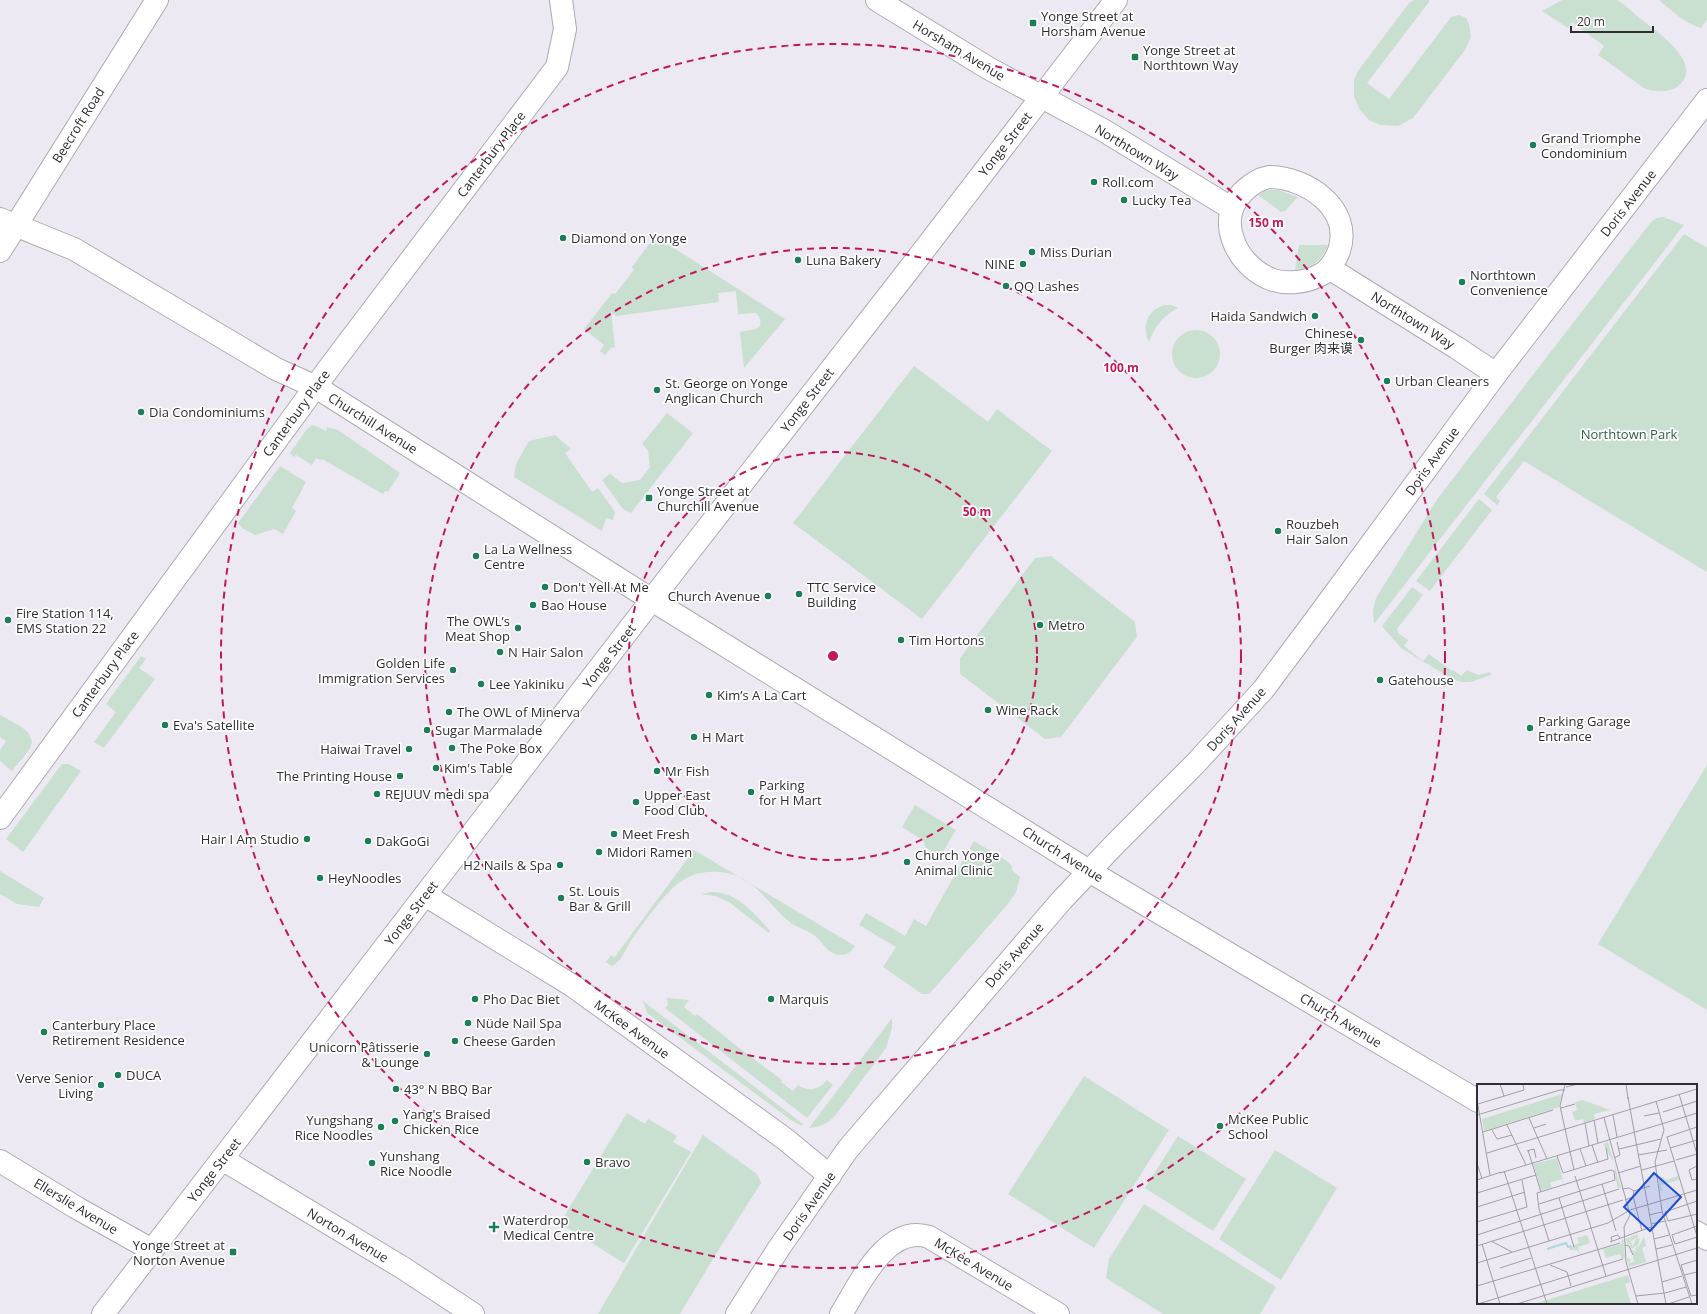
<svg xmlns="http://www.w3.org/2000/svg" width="1707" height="1314" font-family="'Open Sans','Noto Sans SC',sans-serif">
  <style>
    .green { fill: #c9dfd0 }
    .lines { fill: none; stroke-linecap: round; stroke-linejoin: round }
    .street-casing { stroke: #aeaab4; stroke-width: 24 }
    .secondary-casing { stroke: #aeaab4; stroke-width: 24 }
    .primary-casing { stroke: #aeaab4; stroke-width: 24 }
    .street { stroke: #fff; stroke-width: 22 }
    .secondary { stroke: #fff; stroke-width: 22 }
    .primary { stroke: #fff; stroke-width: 22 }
    .ring { fill: none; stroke: #c2185b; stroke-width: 2; stroke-dasharray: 7 5 }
    .poi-dot { fill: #1c7e57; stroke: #fff; stroke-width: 1.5 }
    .labels { text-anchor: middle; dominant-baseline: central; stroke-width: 3.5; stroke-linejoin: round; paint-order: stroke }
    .poi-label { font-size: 13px; fill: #302e32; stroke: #fff; text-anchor: start }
    .street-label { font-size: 13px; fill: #302e32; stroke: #fff }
    .park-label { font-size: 13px; fill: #306145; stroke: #fff }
    .inset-river { fill: none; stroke: #afd5de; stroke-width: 2 }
    .inset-road { fill: none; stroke: #a19ea6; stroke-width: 1 }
    .view { fill: #1d4ed8; fill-opacity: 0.15; stroke: #1d4ed8; stroke-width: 2 }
    .inset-edge { fill: none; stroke: #302e32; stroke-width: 2 }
    .centre { fill: #c2185b; stroke: #fff; stroke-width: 2 }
    .ring-label { font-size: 12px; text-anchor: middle; font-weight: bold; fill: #c2185b; stroke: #fff; stroke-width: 3.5; stroke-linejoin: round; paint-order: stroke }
  </style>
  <rect width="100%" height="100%" fill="#ece9f3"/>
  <!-- green -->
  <g class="green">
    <polygon points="1414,0 1429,0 1429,2 1367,83 1389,99 1451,17 1459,15 1466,18 1469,24 1471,37 1465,50 1413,118 1398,126 1381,125 1369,120 1360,110 1354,96 1354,80 1358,71 1409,3"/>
    <path d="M1562 0C1571 0 1611 0 1617 0 1625 4 1634 14 1641 19 1657 32 1707 65 1677 87 1666 93 1655 92 1644 88L1598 55 1604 46 1572 22 1568 28 1542 11Z"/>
    <path d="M1659 0H1707V19L1701 28C1685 24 1671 10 1659 0Z"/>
    <polygon points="1271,190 1278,190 1298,197 1285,211 1281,212 1258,195 1265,191"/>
    <polygon points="1663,217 1684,225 1374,624 1373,610 1376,598 1438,498 1651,222 1656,218"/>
    <polygon points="1684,234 1707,248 1707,572 1524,461 1496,497 1500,501 1497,505 1484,494"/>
    <path d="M655 236 785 319 744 368 740 332 756 329 760 326C761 320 760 317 756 313L738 314 736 291 718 293 719 302 616 316 611 312 615 347 611 348 605 355 600 351 604 345 584 329 612 293 615 294 634 270 632 267Z"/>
    <path d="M1299 245H1328C1321 261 1312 268 1295 270Z"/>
    <path d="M1165 305H1171L1178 308C1163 316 1155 326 1149 342 1141 326 1148 309 1165 305Z"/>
    <circle cx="1196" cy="354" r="24"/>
    <polygon points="914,366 988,422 997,409 1052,451 922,619 793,523"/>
    <polygon points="667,413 693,433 631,513 623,509 602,480 610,474 622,483 640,480 650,467 648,450 642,444"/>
    <polygon points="313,425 326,431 327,427 338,430 400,473 388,492 385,491 383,494 322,459 321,460 316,458 312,465 296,455 294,457 290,453 307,429"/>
    <polygon points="555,435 571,449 565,453 592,492 598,488 615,512 613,520 606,518 602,531 514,477 516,464 529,441"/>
    <polygon points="280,466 306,482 292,508 296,511 283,534 274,529 255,535 242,528 238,523"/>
    <polygon points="1479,499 1492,510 1430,591 1416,581"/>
    <polygon points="1051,556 1135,622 1137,637 1061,737 1045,739 960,674 960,658 1035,558"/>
    <polygon points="1412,587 1423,595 1397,629 1398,633 1408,640 1404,646 1423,661 1429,654 1452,671 1453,670 1461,676 1467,670 1478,675 1490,672 1491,675 1470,682 1462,682 1452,679 1401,648 1382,626"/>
    <polygon points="141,656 146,659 139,668 155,679 104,748 94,742 116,712 106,704"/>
    <path d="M0 715C10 721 36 730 31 746 28 753 17 764 12 771L0 761V750L6 741 0 737Z"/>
    <polygon points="62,764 69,764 81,771 23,852 6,839"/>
    <polygon points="1707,765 1707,1010 1598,944"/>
    <polygon points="915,805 956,830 940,857 925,847 924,841 902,827"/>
    <polygon points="974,841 1007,861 1012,866 1012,870 1020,877 1016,892 1007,905 931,992 928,994 922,994 883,967 896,947 859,925 866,913 905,936 914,919 926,926"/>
    <path d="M694 850 855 946C848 957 837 958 827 949 823 945 820 940 815 936 808 930 798 928 791 923 770 907 756 878 727 873 691 867 676 882 655 908 647 918 639 928 632 939 626 948 622 961 612 966L606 962 611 955 614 958Z"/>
    <polygon points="0,871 44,898 39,907 17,904 0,894"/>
    <path d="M711 892C737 892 753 912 770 931L769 933 729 902 715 896 701 894Z"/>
    <path d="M667 998 689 1000 684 1007 695 1016 697 1014 739 1048 782 1080 781 1082 793 1091 798 1085C809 1092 819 1090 827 1080L833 1085 807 1118 665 1008 668 1005Z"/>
    <polygon points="643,1001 803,1124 802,1126 791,1120 647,1013"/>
    <path d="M892 1018V1028L886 1048 835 1116C827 1124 820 1127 809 1128Z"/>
    <polygon points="1084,1076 1169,1130 1094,1248 1008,1194"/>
    <polygon points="627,1113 645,1124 648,1119 677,1136 673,1142 691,1152 624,1263 560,1223"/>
    <polygon points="703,1135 757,1174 761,1183 719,1249 680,1314 598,1314"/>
    <polygon points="1178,1136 1246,1179 1213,1231 1145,1188"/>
    <polygon points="1275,1150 1337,1188 1281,1280 1219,1239"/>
    <polygon points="1144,1204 1276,1287 1260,1314 1163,1314 1106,1278 1109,1259"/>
  </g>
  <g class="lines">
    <!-- street casing -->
    <g class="street-casing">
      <g id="street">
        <polyline points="877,0 988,68 1103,130 1231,208"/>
        <path d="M1269 177C1307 177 1353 209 1339 251 1335 261 1328 272 1318 276 1304 283 1283 285 1268 278 1236 264 1215 219 1243 192 1251 184 1258 179 1269 177Z"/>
        <polyline points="0,219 74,249 276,369 316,387 652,600 1089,871 1478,1101"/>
        <polyline points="1329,268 1457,348 1496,374"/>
        <polyline points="0,818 335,360 557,67 565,29 561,0"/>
        <polyline points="425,895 573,986 785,1139 830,1176"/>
        <polyline points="222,1159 403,1268 473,1314"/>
        <polyline points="0,1161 77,1208 152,1250"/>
        <polyline points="1696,1232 1707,1239"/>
        <path d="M841 1314C859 1285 887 1223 929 1237L1058 1314"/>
      </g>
    </g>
    <!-- secondary casing -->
    <g class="secondary-casing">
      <g id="secondary">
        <polyline points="0,251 157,0"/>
        <polyline points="737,1314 779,1248 848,1149 1061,901 1115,844 1195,764 1263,690 1316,619 1496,374 1707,100"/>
      </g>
    </g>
    <!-- primary casing -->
    <g class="primary-casing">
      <polyline id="primary" points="103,1314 677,567 907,272 1116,0"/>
    </g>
    <!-- street -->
    <use href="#street" class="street"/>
    <!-- secondary -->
    <use href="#secondary" class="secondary"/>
    <!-- primary -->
    <use href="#primary" class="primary"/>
  </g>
  <!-- distance rings -->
  <g class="ring">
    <circle cx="833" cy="656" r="204"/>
    <circle cx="833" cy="656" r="408"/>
    <circle cx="833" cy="656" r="612"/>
  </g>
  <!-- markers -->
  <g class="poi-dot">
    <rect x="1029" y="19" width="8" height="8" rx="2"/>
    <rect x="1131" y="53" width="8" height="8" rx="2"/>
    <circle cx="1533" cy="145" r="4"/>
    <circle cx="1094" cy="182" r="4"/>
    <circle cx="1124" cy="200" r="4"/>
    <circle cx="563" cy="238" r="4"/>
    <circle cx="1032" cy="252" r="4"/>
    <circle cx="798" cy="260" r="4"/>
    <circle cx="1023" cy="264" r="4"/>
    <circle cx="1462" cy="282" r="4"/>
    <circle cx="1006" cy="286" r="4"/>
    <circle cx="1315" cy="316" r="4"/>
    <circle cx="1361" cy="340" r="4"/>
    <circle cx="1387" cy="381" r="4"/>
    <circle cx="657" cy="390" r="4"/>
    <circle cx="141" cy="412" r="4"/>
    <rect x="645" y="494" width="8" height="8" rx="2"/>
    <circle cx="1278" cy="531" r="4"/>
    <circle cx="476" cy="556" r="4"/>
    <circle cx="545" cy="587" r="4"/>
    <circle cx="799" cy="594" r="4"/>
    <circle cx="768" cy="596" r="4"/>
    <circle cx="533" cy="605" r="4"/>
    <circle cx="8" cy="620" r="4"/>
    <circle cx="1040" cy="625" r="4"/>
    <circle cx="518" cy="628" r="4"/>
    <circle cx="901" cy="640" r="4"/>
    <circle cx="500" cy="652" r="4"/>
    <circle cx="453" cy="670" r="4"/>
    <circle cx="1380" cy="680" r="4"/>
    <circle cx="481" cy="684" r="4"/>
    <circle cx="709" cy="695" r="4"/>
    <circle cx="988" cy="710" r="4"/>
    <circle cx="449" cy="712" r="4"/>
    <circle cx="165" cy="725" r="4"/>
    <circle cx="1530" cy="728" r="4"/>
    <circle cx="427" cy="730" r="4"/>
    <circle cx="694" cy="737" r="4"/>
    <circle cx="452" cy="748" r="4"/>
    <circle cx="409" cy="749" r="4"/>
    <circle cx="436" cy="768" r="4"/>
    <circle cx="657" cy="771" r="4"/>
    <circle cx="400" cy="776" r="4"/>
    <circle cx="751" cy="792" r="4"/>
    <circle cx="377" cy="794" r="4"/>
    <circle cx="636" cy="802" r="4"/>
    <circle cx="614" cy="834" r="4"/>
    <circle cx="307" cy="839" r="4"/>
    <circle cx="368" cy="841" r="4"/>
    <circle cx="599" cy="852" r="4"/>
    <circle cx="907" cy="862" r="4"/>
    <circle cx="560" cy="865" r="4"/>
    <circle cx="320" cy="878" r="4"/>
    <circle cx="561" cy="898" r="4"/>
    <circle cx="475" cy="999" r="4"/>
    <circle cx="771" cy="999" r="4"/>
    <circle cx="468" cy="1023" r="4"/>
    <circle cx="44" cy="1032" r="4"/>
    <circle cx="455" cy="1041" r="4"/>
    <circle cx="427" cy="1054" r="4"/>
    <circle cx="118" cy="1075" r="4"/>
    <circle cx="101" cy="1085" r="4"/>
    <circle cx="396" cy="1089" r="4"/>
    <circle cx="395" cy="1121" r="4"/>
    <circle cx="1220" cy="1126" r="4"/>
    <circle cx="381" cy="1127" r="4"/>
    <circle cx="587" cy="1162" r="4"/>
    <circle cx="372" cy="1163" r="4"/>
    <path d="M492 1221h4v4h4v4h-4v4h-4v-4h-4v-4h4z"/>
    <rect x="229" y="1248" width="8" height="8" rx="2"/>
  </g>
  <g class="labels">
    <!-- poi labels -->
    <g class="poi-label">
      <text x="1041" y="16">Yonge Street at<tspan x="1041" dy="15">Horsham Avenue</tspan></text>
      <text x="1143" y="50">Yonge Street at<tspan x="1143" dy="15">Northtown Way</tspan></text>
      <text x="1541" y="138">Grand Triomphe<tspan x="1541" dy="15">Condominium</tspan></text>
      <text x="1102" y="182">Roll.com</text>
      <text x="1132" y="200">Lucky Tea</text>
      <text x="571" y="238">Diamond on Yonge</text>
      <text x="1040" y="252">Miss Durian</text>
      <text x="806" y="260">Luna Bakery</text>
      <text x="1015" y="264" text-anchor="end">NINE</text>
      <text x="1470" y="275">Northtown<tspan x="1470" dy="15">Convenience</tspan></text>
      <text x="1014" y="286">QQ Lashes</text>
      <text x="1307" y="316" text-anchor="end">Haida Sandwich</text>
      <text x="1353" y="333" text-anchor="end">Chinese<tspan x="1353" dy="15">Burger 肉来谟</tspan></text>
      <text x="1395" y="381">Urban Cleaners</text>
      <text x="665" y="383">St. George on Yonge<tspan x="665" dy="15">Anglican Church</tspan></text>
      <text x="149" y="412">Dia Condominiums</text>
      <text x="657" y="491">Yonge Street at<tspan x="657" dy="15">Churchill Avenue</tspan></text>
      <text x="1286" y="524">Rouzbeh<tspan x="1286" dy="15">Hair Salon</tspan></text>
      <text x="484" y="549">La La Wellness<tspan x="484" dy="15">Centre</tspan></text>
      <text x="553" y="587">Don't Yell At Me</text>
      <text x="807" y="587">TTC Service<tspan x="807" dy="15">Building</tspan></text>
      <text x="760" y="596" text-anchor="end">Church Avenue</text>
      <text x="541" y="605">Bao House</text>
      <text x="16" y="613">Fire Station 114,<tspan x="16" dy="15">EMS Station 22</tspan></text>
      <text x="510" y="621" text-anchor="end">The OWL’s<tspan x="510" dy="15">Meat Shop</tspan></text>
      <text x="1048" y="625">Metro</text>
      <text x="909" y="640">Tim Hortons</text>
      <text x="508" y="652">N Hair Salon</text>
      <text x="445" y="663" text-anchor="end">Golden Life<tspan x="445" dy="15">Immigration Services</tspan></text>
      <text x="1388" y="680">Gatehouse</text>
      <text x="489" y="684">Lee Yakiniku</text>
      <text x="717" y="695">Kim’s A La Cart</text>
      <text x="996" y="710">Wine Rack</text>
      <text x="457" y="712">The OWL of Minerva</text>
      <text x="1538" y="721">Parking Garage<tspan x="1538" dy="15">Entrance</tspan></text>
      <text x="173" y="725">Eva's Satellite</text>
      <text x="435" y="730">Sugar Marmalade</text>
      <text x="702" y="737">H Mart</text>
      <text x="460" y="748">The Poke Box</text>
      <text x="401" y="749" text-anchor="end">Haiwai Travel</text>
      <text x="444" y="768">Kim's Table</text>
      <text x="665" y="771">Mr Fish</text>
      <text x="392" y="776" text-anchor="end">The Printing House</text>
      <text x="759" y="785">Parking<tspan x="759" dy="15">for H Mart</tspan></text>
      <text x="385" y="794">REJUUV medi spa</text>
      <text x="644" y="795">Upper East<tspan x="644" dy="15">Food Club</tspan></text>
      <text x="622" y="834">Meet Fresh</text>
      <text x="299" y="839" text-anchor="end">Hair I Am Studio</text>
      <text x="376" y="841">DakGoGi</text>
      <text x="607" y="852">Midori Ramen</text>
      <text x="915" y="855">Church Yonge<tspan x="915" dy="15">Animal Clinic</tspan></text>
      <text x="552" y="865" text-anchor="end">H2 Nails &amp; Spa</text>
      <text x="328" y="878">HeyNoodles</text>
      <text x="569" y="891">St. Louis<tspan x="569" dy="15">Bar &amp; Grill</tspan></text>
      <text x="483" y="999">Pho Dac Biet</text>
      <text x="779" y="999">Marquis</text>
      <text x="476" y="1023">Nüde Nail Spa</text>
      <text x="52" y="1025">Canterbury Place<tspan x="52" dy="15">Retirement Residence</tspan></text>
      <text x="463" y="1041">Cheese Garden</text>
      <text x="419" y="1047" text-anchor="end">Unicorn Pâtisserie<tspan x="419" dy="15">&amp; Lounge</tspan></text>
      <text x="126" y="1075">DUCA</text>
      <text x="93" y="1078" text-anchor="end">Verve Senior<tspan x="93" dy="15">Living</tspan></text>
      <text x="404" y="1089">43° N BBQ Bar</text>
      <text x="403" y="1114">Yang's Braised<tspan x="403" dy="15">Chicken Rice</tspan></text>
      <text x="1228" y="1119">McKee Public<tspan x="1228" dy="15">School</tspan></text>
      <text x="373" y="1120" text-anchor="end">Yungshang<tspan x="373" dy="15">Rice Noodles</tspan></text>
      <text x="380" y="1156">Yunshang<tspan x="380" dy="15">Rice Noodle</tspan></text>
      <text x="595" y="1162">Bravo</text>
      <text x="503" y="1220">Waterdrop<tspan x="503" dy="15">Medical Centre</tspan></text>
      <text x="225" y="1245" text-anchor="end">Yonge Street at<tspan x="225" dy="15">Norton Avenue</tspan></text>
    </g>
    <!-- street labels -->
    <g class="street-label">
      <text transform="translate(959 50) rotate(31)">Horsham Avenue</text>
      <text transform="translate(78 125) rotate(-58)">Beecroft Road</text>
      <text transform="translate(1005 144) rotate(-52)">Yonge Street</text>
      <text transform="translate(1137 152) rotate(31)">Northtown Way</text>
      <text transform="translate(491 154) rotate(-53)">Canterbury Place</text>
      <text transform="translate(1628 203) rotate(-52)">Doris Avenue</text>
      <text transform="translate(1413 320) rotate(32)">Northtown Way</text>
      <text transform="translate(807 400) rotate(-52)">Yonge Street</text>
      <text transform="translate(296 413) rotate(-54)">Canterbury Place</text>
      <text transform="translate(373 423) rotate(32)">Churchill Avenue</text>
      <text transform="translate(1432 461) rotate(-54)">Doris Avenue</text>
      <text transform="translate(609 656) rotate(-52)">Yonge Street</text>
      <text transform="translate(105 674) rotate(-54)">Canterbury Place</text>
      <text transform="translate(1236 719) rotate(-48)">Doris Avenue</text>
      <text transform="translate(1063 854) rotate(32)">Church Avenue</text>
      <text transform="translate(411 913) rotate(-52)">Yonge Street</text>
      <text transform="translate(1014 955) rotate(-49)">Doris Avenue</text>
      <text transform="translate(1341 1020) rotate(31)">Church Avenue</text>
      <text transform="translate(632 1029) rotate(36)">McKee Avenue</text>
      <text transform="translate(214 1170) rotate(-52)">Yonge Street</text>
      <text transform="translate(76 1206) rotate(31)">Ellerslie Avenue</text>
      <text transform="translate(809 1206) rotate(-55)">Doris Avenue</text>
      <text transform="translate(348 1235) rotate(31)">Norton Avenue</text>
      <text transform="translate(974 1264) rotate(31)">McKee Avenue</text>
    </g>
    <!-- park labels -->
    <g class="park-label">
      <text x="1629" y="434">Northtown Park</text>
    </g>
  </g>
  <!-- overview -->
  <g transform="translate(1477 1084)">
    <rect width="220" height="220" fill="#ece9f3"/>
    <path d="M85 10 82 23 7 47 5 35ZM105 16 114 19 133 26 117 30 118 35 107 39 106 35 98 37 95 28 100 26 98 18ZM131 58 137 79 144 104H141L139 96 137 79 126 60ZM80 74 87 100 85 95 73 99 75 104 64 106 56 80ZM201 92 202 96 184 101 185 107 187 106 185 107H183L182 94 187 93 188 96ZM161 150V155L163 154 160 166 167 153 169 162 165 164 168 173 164 175 168 174 169 178 152 183 150 175 152 174 154 177 151 179 157 178 155 166 160 168 158 165 161 161 154 165 152 159 150 161 149 155 152 153 156 163 159 154 154 157 153 153ZM110 151 113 159 101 163 103 170 100 166H93L92 163 102 159 100 154ZM146 154 148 174 145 175 143 170 129 174 126 165 144 160ZM151 191 153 198 148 200 154 220H57Z" fill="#c9dfd0"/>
    <path class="inset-river" d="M70 165 89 159 91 163 94 162"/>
    <path class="inset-road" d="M23 0 27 12M88 0 83 22 97 86M149 0 151 15M89 3 101 0M202 10 220 70M151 13 163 80M0 16 13 91M179 17 187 46 178 78 185 127 215 220M1 20 47 6 46 0M84 24 98 20M186 28 220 17M0 31 83 6H88M136 31 140 53M167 32 182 29M52 34 70 75M127 34 153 131 147 143 149 178 161 220M117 36 121 59M191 38 220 29M108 39 112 62M30 41 49 81M220 43 190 53 220 152M57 44 69 40M15 46 20 55 35 51M6 48 76 26M115 61 121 79M193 64 220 56M103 65 109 82M142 65 184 55M51 66 64 108M50 67 57 65 59 74M10 69 220 5M161 71 190 66M80 72 86 89 131 75 129 64M137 74 143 71 140 58M199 76 220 70M0 79 5 95M163 79 189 220M220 82 212 86 215 96 220 95M165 86 197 77M27 87 70 220M23 89 191 38M141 89 164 82M98 92 129 192M0 96 24 88M125 100 139 147M145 105 152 104 157 107M157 107 173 102M0 109 59 91M156 112 165 147M82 114 97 163M148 116 156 113 157 107M220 117 188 128 191 137 220 130M62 120 138 96 137 87 134 86 60 109 62 125 72 157M0 123 48 108M172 131 185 128M0 138 50 123 45 96M174 140 188 137M220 142 195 151 198 160 220 153M0 151 142 105M177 155 192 151M14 157 35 168M135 157 134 153 141 151 143 154M133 158 174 143M5 160 23 220M148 161 152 162 156 171M0 162 146 116M179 165 195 161M220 176 204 181 214 212 220 211M0 179 131 139 153 126 220 106M73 181 90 188 94 202M23 184 54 174M207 191 220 188M185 198 205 192M0 202 143 159M159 212 188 209 209 203M1 220 146 175M40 220 220 164M191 220 212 213"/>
    <path class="view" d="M177 89 204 113 173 147 147 123Z"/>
    <rect width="220" height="220" class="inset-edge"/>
  </g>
  <circle cx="833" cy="656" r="6" class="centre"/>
  <g class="ring-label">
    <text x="1266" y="227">150 m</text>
    <text x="1121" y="372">100 m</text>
    <text x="977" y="516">50 m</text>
  </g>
  <!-- scale -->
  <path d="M1571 26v6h82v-6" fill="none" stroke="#302e32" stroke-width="2"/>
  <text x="1577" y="26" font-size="12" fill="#302e32" stroke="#ffffff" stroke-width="3" paint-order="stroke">20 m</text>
</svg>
